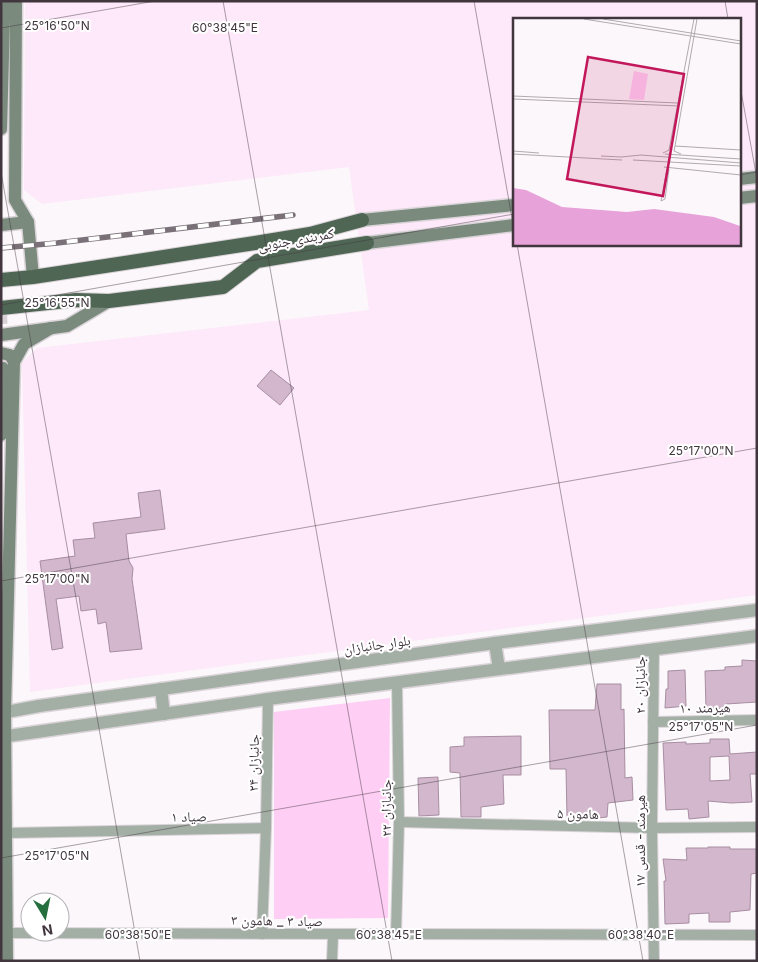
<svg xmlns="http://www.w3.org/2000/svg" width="758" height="962" font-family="Inter,'Noto Naskh Arabic',sans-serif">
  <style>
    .built { fill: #fde9f9; fill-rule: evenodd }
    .green { fill: #fecef4 }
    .building { fill: #d3b8cd; stroke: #a78da1; fill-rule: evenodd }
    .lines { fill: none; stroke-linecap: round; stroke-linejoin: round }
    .secondary-tunnel { stroke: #d7d0d5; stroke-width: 12; stroke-dasharray: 12 6; stroke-linecap: butt }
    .minor-casing { stroke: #dad4d9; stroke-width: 12 }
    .tertiary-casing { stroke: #dad4d9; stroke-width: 15 }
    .secondary-casing { stroke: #dad4d9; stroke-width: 15 }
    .trunk-casing { stroke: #dad4d9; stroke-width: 16 }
    .minor { stroke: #a3aea5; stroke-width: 10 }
    .tertiary { stroke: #a3aea5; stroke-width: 12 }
    .secondary { stroke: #7a8a7d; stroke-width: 12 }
    .trunk { stroke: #506654; stroke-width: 14 }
    .rail-casing { stroke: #7a7178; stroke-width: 5.5 }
    .rail { stroke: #fff; stroke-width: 4; stroke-dasharray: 11; stroke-linecap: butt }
    .ticks { fill: none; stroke: #41363e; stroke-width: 1; stroke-opacity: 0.45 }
    .labels { text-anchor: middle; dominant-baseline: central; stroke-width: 4; stroke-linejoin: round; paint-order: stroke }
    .street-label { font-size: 14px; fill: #41363e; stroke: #fff }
    .inset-road { fill: none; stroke: #b1aaaf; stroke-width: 1 }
    .view { fill: #c2185b; fill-opacity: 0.15; stroke: #c2185b; stroke-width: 2.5 }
    .inset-edge { fill: none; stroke: #41363e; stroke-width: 2.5 }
    .ticks-label { font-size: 12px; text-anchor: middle; fill: #41363e; stroke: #fff; stroke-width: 4; stroke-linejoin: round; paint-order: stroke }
  </style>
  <rect width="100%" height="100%" fill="#fcf7fb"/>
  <!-- built -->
  <path class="built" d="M25 1H757V595L30 692 22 363 37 348 369 310 349 167 42 204 24 190ZM514 19H739V244H514Z"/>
  <!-- green -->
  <polygon class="green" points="390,698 388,918 274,919 274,712"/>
  <!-- building -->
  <g class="building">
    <polygon points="271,370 294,388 280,405 257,386"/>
    <polygon points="160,490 165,529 126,534 129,561 133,568 132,579 142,649 110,652 106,622 98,624 96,609 81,611 79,596 56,599 63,648 52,650 40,561 75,556 73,540 95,538 93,523 141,517 138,493"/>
    <polygon points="742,660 757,661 757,702 726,704 726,708 706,709 705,671 725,670 725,667 742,666"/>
    <polygon points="685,670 686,706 665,708 666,689 668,689 668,671"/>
    <polygon points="597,684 621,684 621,710 624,709 625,778 632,777 633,800 608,803 607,817 588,819 588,815 567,817 566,769 550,769 549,710 595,710"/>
    <polygon points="521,736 521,775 503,775 504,804 481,807 481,817 461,817 460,773 450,772 450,747 464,746 464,737"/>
    <path d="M710 739H729L730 754 757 752V774H750L752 802 731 803 708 801 709 817 689 819 688 809 666 810 663 743 686 742V744L710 743ZM729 756 730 780 710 781V757Z"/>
    <polygon points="438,777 439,815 419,816 418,778"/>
    <polygon points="708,847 730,847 730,849 757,849 757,873 751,874 750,910 730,912 730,922 709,922 709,913 689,914 689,923 665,924 664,881 666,881 663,859 687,860 686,848 708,848"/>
  </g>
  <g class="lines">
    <!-- secondary-tunnel -->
    <polyline class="secondary-tunnel" points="1,312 3,368"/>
    <!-- minor casing -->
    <g class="minor-casing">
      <g id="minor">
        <polyline points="654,649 652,828 654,961"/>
        <polyline points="653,722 757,720"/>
        <polyline points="399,822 652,828 757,827"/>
        <polyline points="266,828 268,699"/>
        <polyline points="7,833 266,828 262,934"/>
        <polyline points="8,933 757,935"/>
        <polyline points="396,934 399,822 397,682"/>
        <polyline points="332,961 333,935"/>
      </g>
    </g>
    <!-- tertiary casing -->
    <g class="tertiary-casing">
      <g id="tertiary">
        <polyline points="495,643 499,669"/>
        <polyline points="161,689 164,714"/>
        <polyline points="1,713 39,706 495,643 757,610"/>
        <polyline points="1,737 268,699 757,636"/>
      </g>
    </g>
    <!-- secondary casing -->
    <g class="secondary-casing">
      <g id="secondary">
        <polyline points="16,1 15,200 28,222 33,277"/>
        <polyline points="1,129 4,20 9,1"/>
        <polyline points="739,179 757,177"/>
        <polyline points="739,198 757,196"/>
        <polyline points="362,220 514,205"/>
        <polyline points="1,225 28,222"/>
        <polyline points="367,243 514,225"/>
        <polyline points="1,335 67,326 109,301"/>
        <polyline points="1,353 10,355 14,362"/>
        <polyline points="1,435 3,368"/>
        <polyline points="7,961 5,713 14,362 24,344 51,328"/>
      </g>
    </g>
    <!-- trunk casing -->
    <g class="trunk-casing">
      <g id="trunk">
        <polyline points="1,280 33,277 255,243 310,234 362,220"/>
        <polyline points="1,308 76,300 109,301 223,287 257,261 367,243"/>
      </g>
    </g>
    <!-- minor -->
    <use href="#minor" class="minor"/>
    <!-- tertiary -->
    <use href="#tertiary" class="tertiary"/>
    <!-- secondary -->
    <use href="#secondary" class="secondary"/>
    <!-- trunk -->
    <use href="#trunk" class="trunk"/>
    <!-- rail casing -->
    <g class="rail-casing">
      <polyline id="rail" points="1,248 57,243 293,215"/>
    </g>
    <!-- rail -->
    <use href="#rail" class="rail"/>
  </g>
  <!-- ticks -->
  <path class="ticks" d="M223 1 392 961M474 1 514 230M725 1 728 19M1 28 155 1M739 80 757 179M1 172 140 961M739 175 757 172M517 244 643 961M1 305 514 214M1 581 757 448M1 858 757 725"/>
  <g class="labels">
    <!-- street labels -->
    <g class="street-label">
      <text transform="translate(296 239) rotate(-10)">کمربندی جنوبی</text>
      <text transform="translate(377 644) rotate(-8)">بلوار جانبازان</text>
      <text transform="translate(639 685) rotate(-90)">جانبازان ۲۰</text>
      <text transform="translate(705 707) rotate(-1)">هیرمند ۱۰</text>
      <text transform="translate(253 763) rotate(-89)">جانبازان ۲۴</text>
      <text transform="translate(385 808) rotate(-90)">جانبازان ۲۲</text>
      <text transform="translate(578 813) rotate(1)">هامون ۵</text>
      <text transform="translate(189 816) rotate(-1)">صیاد ۱</text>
      <text transform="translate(639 841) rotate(-90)">هیرمند - قدس ۱۷</text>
      <text transform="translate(277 920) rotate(1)">صیاد ۳ _ هامون ۳</text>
    </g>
  </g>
  <!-- overview -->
  <g transform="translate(513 18)">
    <rect width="228" height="228" fill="#fcf7fb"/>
    <path d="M121 53 135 56 131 82 116 81Z" fill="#fecef4"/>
    <path d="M0 170 13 172 49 189 114 194 141 191 201 199 227 208V227H0Z" fill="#e7a2da"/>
    <path class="inset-road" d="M71 1 228 26M90 1 228 23M0 78 165 85M0 81 166 88M162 128 228 132M0 133 26 135M150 135 156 132 181 1M0 136 109 142M152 136 228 141M168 136 161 133 162 128 184 1M88 138 108 139M108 139 128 137 228 145M120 142 228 148M151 149 228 157M154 151 148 183 152 181 156 151"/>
    <path class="view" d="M75 39 171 56 150 178 54 161Z"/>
    <rect width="228" height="228" class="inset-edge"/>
  </g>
  <g class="ticks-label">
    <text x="57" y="30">25°16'50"N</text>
    <text x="225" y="32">60°38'45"E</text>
    <text x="57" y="307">25°16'55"N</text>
    <text x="701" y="455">25°17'00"N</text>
    <text x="57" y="583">25°17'00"N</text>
    <text x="701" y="731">25°17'05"N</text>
    <text x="57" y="860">25°17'05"N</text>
    <text x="138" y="939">60°38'50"E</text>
    <text x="389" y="939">60°38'45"E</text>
    <text x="641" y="939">60°38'40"E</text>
  </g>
  <!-- border -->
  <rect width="758" height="962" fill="none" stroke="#41363e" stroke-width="5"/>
  <!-- north arrow -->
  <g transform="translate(45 917) rotate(170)"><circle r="24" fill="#ffffff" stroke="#b3afb2"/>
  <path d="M0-4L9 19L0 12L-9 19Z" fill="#246f3d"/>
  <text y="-8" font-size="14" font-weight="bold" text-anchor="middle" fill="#41363e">N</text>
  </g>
</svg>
